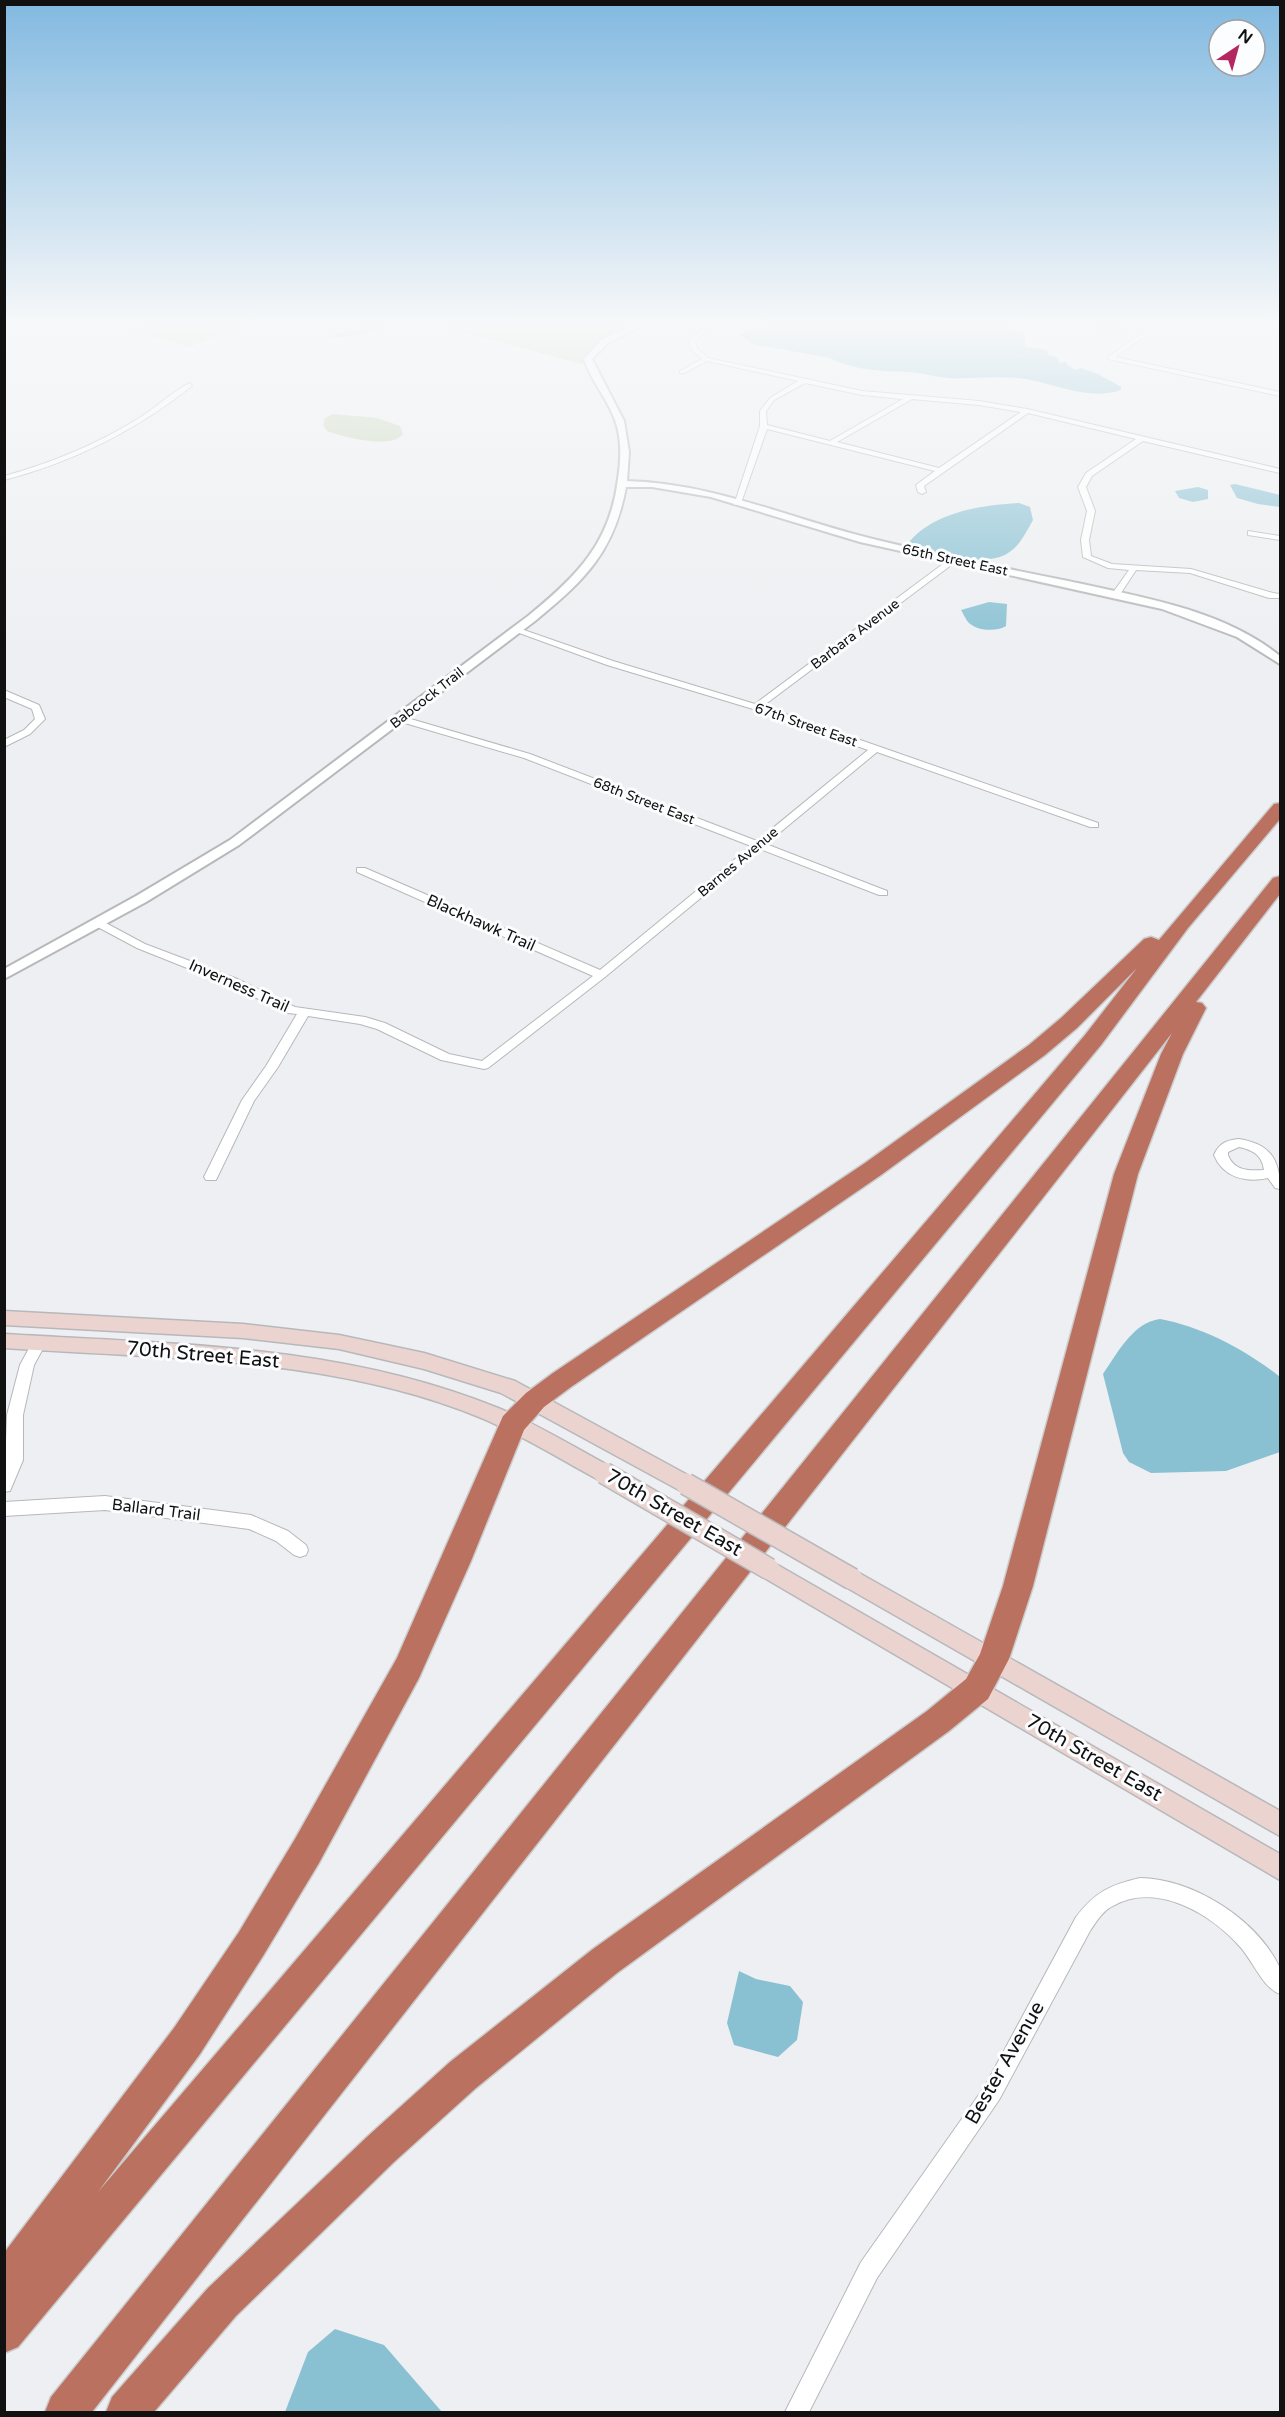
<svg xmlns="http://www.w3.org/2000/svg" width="1285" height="2417" font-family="'Varela Round',sans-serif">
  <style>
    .green { fill: #c7d4b8 }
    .water { fill: #89c1d3 }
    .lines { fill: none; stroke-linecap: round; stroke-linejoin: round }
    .minor-casing { stroke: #b7b8bb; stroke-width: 2 }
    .tertiary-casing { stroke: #b7b8bb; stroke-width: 4 }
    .secondary-casing { stroke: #b7b8bb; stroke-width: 3 }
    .motorway-casing { stroke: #cbcbcb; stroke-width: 3 }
    .minor { fill: #fff; fill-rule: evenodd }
    .tertiary { fill: #fff; fill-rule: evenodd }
    .secondary { fill: #ebd4cf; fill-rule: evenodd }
    .motorway { fill: #bb7160; fill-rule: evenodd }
    .secondary-bridge-casing { stroke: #b7b8bb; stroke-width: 24; stroke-linecap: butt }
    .secondary-bridge { stroke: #ebd4cf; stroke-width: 21 }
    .labels { text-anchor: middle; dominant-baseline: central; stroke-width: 6; stroke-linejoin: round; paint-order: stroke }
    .far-street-label { font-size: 14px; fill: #111112; stroke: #fcfdff }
    .street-label { font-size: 16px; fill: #111112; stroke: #fcfdff }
    .near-street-label { font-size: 20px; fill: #111112; stroke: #fcfdff }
  </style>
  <rect width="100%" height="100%" fill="#eeeff2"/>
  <!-- green -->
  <g class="green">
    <polygon points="150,321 258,321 189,347 127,329"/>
    <path d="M418 321H641C616 330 592 339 582 364Z"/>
    <path d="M333 414 377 418 400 426 403 434C392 450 343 437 327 431L323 425 325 418Z"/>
  </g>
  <!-- water -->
  <g class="water">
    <polygon points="367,321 396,322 367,334 328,338"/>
    <path d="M772 321H1008L1007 327 1024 333 1025 347 1047 350 1049 355 1058 358 1059 363 1067 362V365L1076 370 1081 368 1098 374 1121 387V390C1085 402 1052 381 1017 378 994 376 971 379 948 378 935 377 923 373 911 372 884 371 855 371 830 358L752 344 740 335 756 325H771Z"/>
    <polygon points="1070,321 1117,321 1117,323 1126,326 1124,328 1129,329 1129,331 1101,330"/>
    <polygon points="1235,484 1280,495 1280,507 1258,504 1237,498 1230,485"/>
    <polygon points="1198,487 1208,490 1208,499 1193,502 1179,498 1175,491"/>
    <path d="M1019 503 1030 507 1033 520C1026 532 1020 546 1008 553 986 568 936 554 913 546L910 541C935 512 982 505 1019 503Z"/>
    <path d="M989 602 1007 604 1006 626C996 632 978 631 969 623 966 620 963 613 961 610Z"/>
    <path d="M1160 1319C1203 1327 1246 1350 1280 1377V1452L1226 1471 1151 1473 1129 1462 1123 1453 1103 1374C1117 1354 1133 1322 1160 1319Z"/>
    <polygon points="739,1971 756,1979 790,1986 803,2002 797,2040 778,2057 734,2045 727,2023"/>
    <polygon points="335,2329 384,2345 442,2412 285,2412 308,2352"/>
  </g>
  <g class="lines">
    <!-- minor casing -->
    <g class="minor-casing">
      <g id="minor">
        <path d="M711 321H718L695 341 697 348 708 358 862 391 979 401 1027 409 1280 469V473L1143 441 1092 476 1086 487 1095 511 1089 540 1091 556 1112 564 1191 569 1273 593 1280 594V598H1269L1190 573 1136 570 1119 596H1113L1112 594 1129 570 1108 568 1083 557 1081 540 1087 511 1078 487 1086 473 1136 439 1028 413 924 486 926 492 922 494 918 492 916 485 935 471 767 429 741 503 734 505 760 426V411L770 398 798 381 707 361 684 373H680V371L702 359 692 350 689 341ZM805 383 862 395 903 399 830 441 767 425 766 411 774 400ZM912 399 979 405 1021 412 939 468 837 442Z"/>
        <polygon points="1159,321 1167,321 1115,357 1280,392 1280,396 1108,359 1108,357"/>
        <path d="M190 383 192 386C136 430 74 462 4 480V476C51 463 95 445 136 420 155 409 171 392 190 383Z"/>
        <polygon points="1248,531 1280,536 1280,540 1248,535"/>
        <polygon points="951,558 958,560 763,706 1098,823 1098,827 1090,827 877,752 766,844 887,891 887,895 879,895 760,849 605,977 488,1068 484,1069 441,1060 377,1029 360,1024 308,1016 278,1067 254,1101 216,1180 206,1180 204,1177 242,1100 266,1066 297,1014 288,1013 227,984 137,948 94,925 94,921 102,921 145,944 235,978 295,1007 365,1017 385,1023 449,1054 482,1061 593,976 357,872 357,868 365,868 600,970 751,846 524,758 398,721 398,717 404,717 530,754 757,841 868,750 753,709 607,665 511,630 518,628 613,661 755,704"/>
        <polygon points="4,690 39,705 45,719 30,734 4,747 4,740 24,730 35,719 32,709 4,697"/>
        <path d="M1239 1139C1270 1144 1280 1159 1280 1189L1275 1188 1268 1178C1245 1183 1223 1177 1214 1155 1219 1143 1227 1140 1239 1139ZM1239 1147C1253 1150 1262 1155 1264 1170 1249 1171 1234 1171 1228 1155V1152Z"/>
        <polygon points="39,1337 44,1339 46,1343 34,1365 23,1415 23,1460 10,1491 4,1492 7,1415 20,1365 34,1339"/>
        <polygon points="105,1496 251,1515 288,1531 306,1545 308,1550 306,1555 300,1557 294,1555 276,1541 249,1529 105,1510 4,1516 4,1502"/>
        <path d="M1140 1878C1193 1879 1255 1918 1279 1966 1283 1973 1280 1986 1280 1994 1264 1989 1253 1962 1242 1949 1212 1914 1156 1880 1111 1907 1102 1912 1096 1922 1090 1931L999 2100 877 2278 809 2412H785L861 2262 985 2086 1076 1917C1095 1892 1110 1885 1140 1878Z"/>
      </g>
    </g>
    <!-- tertiary casing -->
    <g class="tertiary-casing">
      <path id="tertiary" d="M642 321H652L608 343 592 359 624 421 629 452 627 481C713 483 791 519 873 539 938 555 1003 568 1068 581 1140 597 1222 609 1280 656V664L1237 637 1162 609 860 542 711 497 652 487H626C614 552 585 580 535 621L239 845 146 902 4 979V969L136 896 230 840 528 616C576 577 610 544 618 479 621 460 622 439 615 420 607 398 591 381 584 359L602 339Z"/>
    </g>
    <!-- secondary casing -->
    <g class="secondary-casing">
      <g id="secondary">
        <polygon points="4,1311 243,1324 339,1335 424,1353 515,1381 693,1478 697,1484 693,1490 686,1493 679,1490 501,1393 424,1369 339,1349 243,1338 4,1325"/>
        <path d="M4 1334C170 1344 342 1344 498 1408 537 1424 574 1447 611 1467L614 1473 611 1479 604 1482 597 1479C560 1459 523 1436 484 1419 334 1356 164 1359 4 1348Z"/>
        <polygon points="769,1560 1280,1854 1280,1880 761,1576 758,1569 761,1562"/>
        <polygon points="852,1569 1280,1811 1280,1836 844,1586 841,1579 844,1572"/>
      </g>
    </g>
    <!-- motorway casing -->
    <g class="motorway-casing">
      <g id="motorway">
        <path d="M1280 803V819L1188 928 1101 1045 18 2347 4 2353V2253L174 2028 239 1932 295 1839 397 1658 503 1416 526 1393 553 1373 865 1163 1029 1045 1061 1018 1144 939 1151 937 1159 940 1274 804ZM1137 968 1085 1035 98 2192 200 2054 263 1956 319 1863 419 1678 471 1561 524 1430 544 1407 571 1387 881 1175 1045 1055 1077 1028Z"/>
        <polygon points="1280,876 1280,894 1196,1002 1202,1003 1206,1008 1183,1054 1138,1174 1033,1586 1009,1659 988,1699 949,1731 617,1973 476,2088 394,2162 236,2316 154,2412 106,2412 112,2397 208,2288 368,2136 450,2062 593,1949 927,1711 966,1679 980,1654 1003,1586 1114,1174 1161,1054 1172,1033 92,2412 45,2412 51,2397 1273,878"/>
      </g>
    </g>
    <!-- minor -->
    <use href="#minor" class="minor"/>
    <!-- tertiary -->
    <use href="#tertiary" class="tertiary"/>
    <!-- secondary -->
    <use href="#secondary" class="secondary"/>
    <!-- motorway -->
    <use href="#motorway" class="motorway"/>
    <!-- secondary-bridge casing -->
    <g class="secondary-bridge-casing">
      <g id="secondary-bridge">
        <polyline points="604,1473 769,1569"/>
        <polyline points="686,1484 852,1579"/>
      </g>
    </g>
    <!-- secondary-bridge -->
    <use href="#secondary-bridge" class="secondary-bridge"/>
  </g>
  <!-- sky -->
  <linearGradient id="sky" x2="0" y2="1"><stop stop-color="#82b9e0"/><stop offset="0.49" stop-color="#f7f8f9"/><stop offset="1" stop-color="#f7f8f9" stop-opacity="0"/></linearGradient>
  <rect width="1285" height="660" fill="url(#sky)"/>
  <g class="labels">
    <!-- far-street labels -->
    <g class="far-street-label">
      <text transform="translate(955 560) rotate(12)">65th Street East</text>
      <text transform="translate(855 634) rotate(-37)">Barbara Avenue</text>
      <text transform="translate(427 698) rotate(-38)">Babcock Trail</text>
      <text transform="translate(806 725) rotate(19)">67th Street East</text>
      <text transform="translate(644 801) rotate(21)">68th Street East</text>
      <text transform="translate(738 862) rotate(-40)">Barnes Avenue</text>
    </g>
    <!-- street labels -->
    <g class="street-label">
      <text transform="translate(481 923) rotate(24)">Blackhawk Trail</text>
      <text transform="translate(239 986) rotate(24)">Inverness Trail</text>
      <text transform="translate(156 1510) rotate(7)">Ballard Trail</text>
    </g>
    <!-- near-street labels -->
    <g class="near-street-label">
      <text transform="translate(203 1355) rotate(5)">70th Street East</text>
      <text transform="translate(674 1513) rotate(30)">70th Street East</text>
      <text transform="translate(1094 1758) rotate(30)">70th Street East</text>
      <text transform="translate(1005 2063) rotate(-60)">Bester Avenue</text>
    </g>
  </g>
  <!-- border -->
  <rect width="1285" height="2417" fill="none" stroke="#111112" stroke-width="12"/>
  <!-- north arrow -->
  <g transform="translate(1237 48) rotate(36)"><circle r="28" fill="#fcfdff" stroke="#9e9fa0" stroke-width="1.5"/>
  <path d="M0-4.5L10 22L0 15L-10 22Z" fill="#b42861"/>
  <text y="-9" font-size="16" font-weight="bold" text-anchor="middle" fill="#111112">N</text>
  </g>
</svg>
